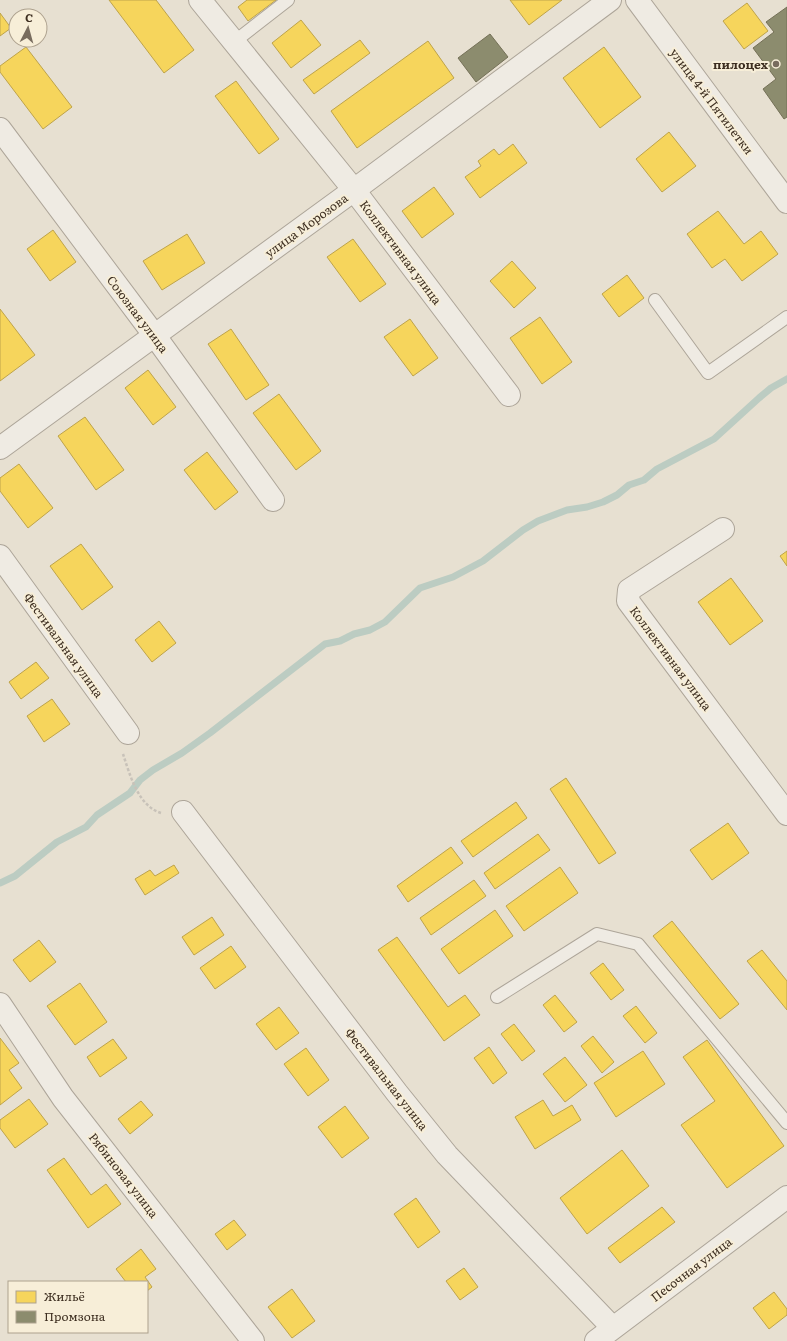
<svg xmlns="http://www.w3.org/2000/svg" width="787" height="1341" font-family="Literata,serif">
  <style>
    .homes { fill: #f6d55c; stroke: #bea34a }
    .industry { fill: #8c8c6e; stroke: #747057 }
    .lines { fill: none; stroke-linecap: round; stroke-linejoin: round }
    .stream { stroke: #bcccc2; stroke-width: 7 }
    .service-casing { stroke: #ada599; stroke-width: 14 }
    .minor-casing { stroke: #ada599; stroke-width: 24 }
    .tertiary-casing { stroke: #ada599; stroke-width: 24 }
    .path { stroke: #c8c2b9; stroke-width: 2.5; stroke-dasharray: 3 2; stroke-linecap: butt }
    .service { stroke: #efebe3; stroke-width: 12 }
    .minor { stroke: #efebe3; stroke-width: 22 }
    .tertiary { stroke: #efebe3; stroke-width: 22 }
    .poi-dot { fill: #786c5e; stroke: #f7eed8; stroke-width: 1.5 }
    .labels { text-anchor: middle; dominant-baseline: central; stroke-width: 4; stroke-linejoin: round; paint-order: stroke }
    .poi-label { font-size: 12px; font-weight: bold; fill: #3d2e20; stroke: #f7eed8; text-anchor: end }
    .street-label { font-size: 12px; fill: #3d2e20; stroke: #f7eed8 }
  </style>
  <rect width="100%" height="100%" fill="#e7e0d1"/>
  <!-- homes -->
  <g class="homes">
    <polygon points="109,0 156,0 194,50 164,73"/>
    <polygon points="247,0 276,0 248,21 238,7"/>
    <polygon points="510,0 562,0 529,25"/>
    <polygon points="747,3 768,31 744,49 723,21"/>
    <polygon points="0,13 11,28 0,36"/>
    <polygon points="301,20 321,45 291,68 272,43"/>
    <polygon points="360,40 370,53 314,94 303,80"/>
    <polygon points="428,41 454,78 357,148 331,111"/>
    <polygon points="26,47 72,107 43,129 0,72 0,66"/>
    <polygon points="604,47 641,97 600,128 563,78"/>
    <polygon points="236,81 279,139 259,154 215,96"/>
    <polygon points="669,132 696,166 662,192 636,159"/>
    <polygon points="513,144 527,163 480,198 465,177 481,166 478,161 494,149 499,155"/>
    <polygon points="434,187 454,214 422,238 402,211"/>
    <polygon points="718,211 744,244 761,231 778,254 742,281 725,259 712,268 687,234"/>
    <polygon points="53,230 76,262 50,281 27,249"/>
    <polygon points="187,234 205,263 162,290 143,261"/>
    <polygon points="353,239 386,284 360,302 327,257"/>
    <polygon points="512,261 536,288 514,308 490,281"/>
    <polygon points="627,275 644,298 619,317 602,294"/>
    <polygon points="0,309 35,355 0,381"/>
    <polygon points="540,317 572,362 542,384 510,338"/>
    <polygon points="410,319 438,358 413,376 384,337"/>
    <polygon points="231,329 269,385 246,400 208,344"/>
    <polygon points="148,370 176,407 153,425 125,388"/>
    <polygon points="279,394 321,451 296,470 253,413"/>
    <polygon points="85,417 124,470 96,490 58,436"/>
    <polygon points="207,452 238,492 215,510 184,470"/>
    <polygon points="19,464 53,508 28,528 0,491 0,478"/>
    <polygon points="81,544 113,587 82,610 50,566"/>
    <polygon points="787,551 787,566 780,556"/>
    <polygon points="731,578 763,621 730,645 698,602"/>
    <polygon points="159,621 176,643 152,662 135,640"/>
    <polygon points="36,662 49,678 21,699 9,682"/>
    <polygon points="52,699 70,724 44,742 27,716"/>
    <polygon points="566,778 616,853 599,864 550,789"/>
    <polygon points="516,802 527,818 473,857 461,841"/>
    <polygon points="728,823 749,853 712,880 690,850"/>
    <polygon points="538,834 550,850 495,889 484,873"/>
    <polygon points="451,847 463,863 408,902 397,886"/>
    <polygon points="174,865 179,873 145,895 135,879 150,870 155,876"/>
    <polygon points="560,867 578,893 524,931 506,906"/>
    <polygon points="474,880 486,896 431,935 420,918"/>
    <polygon points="495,910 513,936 459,974 441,949"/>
    <polygon points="212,917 224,935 194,955 182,937"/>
    <polygon points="672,921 739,1004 720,1019 653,936"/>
    <polygon points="397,937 448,1007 465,995 480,1015 444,1041 378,950"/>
    <polygon points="39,940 56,962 30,982 13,960"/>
    <polygon points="231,946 246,967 215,989 200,968"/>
    <polygon points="762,950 787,981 787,1010 747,961"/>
    <polygon points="603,963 624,990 611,1000 590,973"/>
    <polygon points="80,983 107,1022 75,1045 47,1006"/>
    <polygon points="555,995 577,1022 564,1032 543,1005"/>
    <polygon points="636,1006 657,1033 645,1043 623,1016"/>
    <polygon points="279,1007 299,1033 276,1050 256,1024"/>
    <polygon points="514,1024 535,1051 522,1061 501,1034"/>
    <polygon points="593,1036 614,1062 602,1073 581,1046"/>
    <polygon points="0,1038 19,1063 9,1070 22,1088 0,1105"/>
    <polygon points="113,1039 127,1058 100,1077 87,1057"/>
    <polygon points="707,1040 784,1146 727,1188 681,1125 715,1101 683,1057"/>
    <polygon points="489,1047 507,1073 493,1084 474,1058"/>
    <polygon points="306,1048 329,1080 308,1096 284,1064"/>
    <polygon points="643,1051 665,1084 616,1117 594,1083"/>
    <polygon points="565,1057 587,1085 565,1102 543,1074"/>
    <polygon points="29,1099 48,1124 15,1148 0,1128 0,1120"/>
    <polygon points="543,1100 553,1116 572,1105 581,1120 535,1149 515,1117"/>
    <polygon points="141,1101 153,1115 130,1134 118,1119"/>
    <polygon points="345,1106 369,1138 342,1158 318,1127"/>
    <polygon points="622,1150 649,1186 587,1234 560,1198"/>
    <polygon points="64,1158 91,1195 106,1184 121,1204 88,1228 47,1170"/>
    <polygon points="416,1198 440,1232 418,1248 394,1214"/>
    <polygon points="662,1207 675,1222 620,1263 608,1248"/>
    <polygon points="234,1220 246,1235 227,1250 215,1234"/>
    <polygon points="141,1249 156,1269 145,1277 152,1287 147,1291 147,1282 126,1282 116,1269"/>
    <polygon points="464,1268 478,1287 460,1300 446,1281"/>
    <polygon points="292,1289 315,1321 292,1338 268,1307"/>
    <polygon points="774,1292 787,1309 787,1315 769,1329 753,1308"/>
  </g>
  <!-- industry -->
  <g class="industry">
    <polygon points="787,7 787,117 784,119 763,89 776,79 753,48 774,32 766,22"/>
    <polygon points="490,34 508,57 476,82 458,58"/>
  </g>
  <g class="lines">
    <!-- stream -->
    <polyline class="stream" points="0,883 15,876 57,842 86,827 97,815 130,793 140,780 153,770 182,753 210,733 325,644 340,641 354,634 370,630 385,622 420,588 453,577 483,561 523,530 538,521 567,510 587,507 603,502 617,495 629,485 644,480 657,469 714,439 759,398 771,388 787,379"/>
    <!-- service casing -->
    <g class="service-casing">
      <g id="service">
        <polyline points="234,42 288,0"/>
        <polyline points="655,300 708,373 787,317"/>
        <polyline points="497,997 597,934 638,944 787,1123"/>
      </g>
    </g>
    <!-- minor casing -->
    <g class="minor-casing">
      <g id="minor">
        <polyline points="200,0 354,190 509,395"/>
        <polyline points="0,129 155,336 273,500"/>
        <polyline points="0,448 354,190 610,0"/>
        <polyline points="723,529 629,590 628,601 787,814"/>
        <polyline points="0,556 128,733"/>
        <polyline points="183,812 397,1093 447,1155 612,1327"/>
        <polyline points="0,1004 63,1098 253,1341"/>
        <polyline points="596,1341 787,1197"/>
      </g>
    </g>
    <!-- tertiary casing -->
    <g class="tertiary-casing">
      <polyline id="tertiary" points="637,0 787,202"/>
    </g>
    <!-- path -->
    <path class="path" d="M123 754C130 775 138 806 161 813"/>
    <!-- service -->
    <use href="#service" class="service"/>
    <!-- minor -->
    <use href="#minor" class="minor"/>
    <!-- tertiary -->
    <use href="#tertiary" class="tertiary"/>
  </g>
  <!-- markers -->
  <circle class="poi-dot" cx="776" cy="64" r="4"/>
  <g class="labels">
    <!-- poi labels -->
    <g class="poi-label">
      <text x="768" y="64">пилоцех</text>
    </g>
    <!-- street labels -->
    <g class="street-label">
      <text transform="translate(712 101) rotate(53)">улица 4-й Пятилетки</text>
      <text transform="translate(306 225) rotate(-36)">улица Морозова</text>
      <text transform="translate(401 252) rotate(53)">Коллективная улица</text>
      <text transform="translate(138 314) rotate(53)">Союзная улица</text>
      <text transform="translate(64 645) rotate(54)">Фестивальная улица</text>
      <text transform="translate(671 658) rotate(53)">Коллективная улица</text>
      <text transform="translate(387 1079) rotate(52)">Фестивальная улица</text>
      <text transform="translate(124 1175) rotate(52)">Рябиновая улица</text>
      <text transform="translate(691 1269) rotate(-37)">Песочная улица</text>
    </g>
  </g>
  <!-- legend -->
  <rect x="8" y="1281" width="140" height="52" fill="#f7eed8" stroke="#ada18e"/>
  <rect x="16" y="1291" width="20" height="12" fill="#f6d55c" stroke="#ada18e"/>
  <text x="44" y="1301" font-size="12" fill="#3d2e20">Жильё</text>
  <rect x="16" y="1311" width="20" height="12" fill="#8c8c6e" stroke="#ada18e"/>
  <text x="44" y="1321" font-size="12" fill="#3d2e20">Промзона</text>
  <!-- north arrow -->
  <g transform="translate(28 28) rotate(6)"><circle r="19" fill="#f7eed8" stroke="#ada18e"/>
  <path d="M0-3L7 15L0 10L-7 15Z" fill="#786c5e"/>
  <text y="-6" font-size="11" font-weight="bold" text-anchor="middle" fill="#3d2e20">С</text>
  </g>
</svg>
